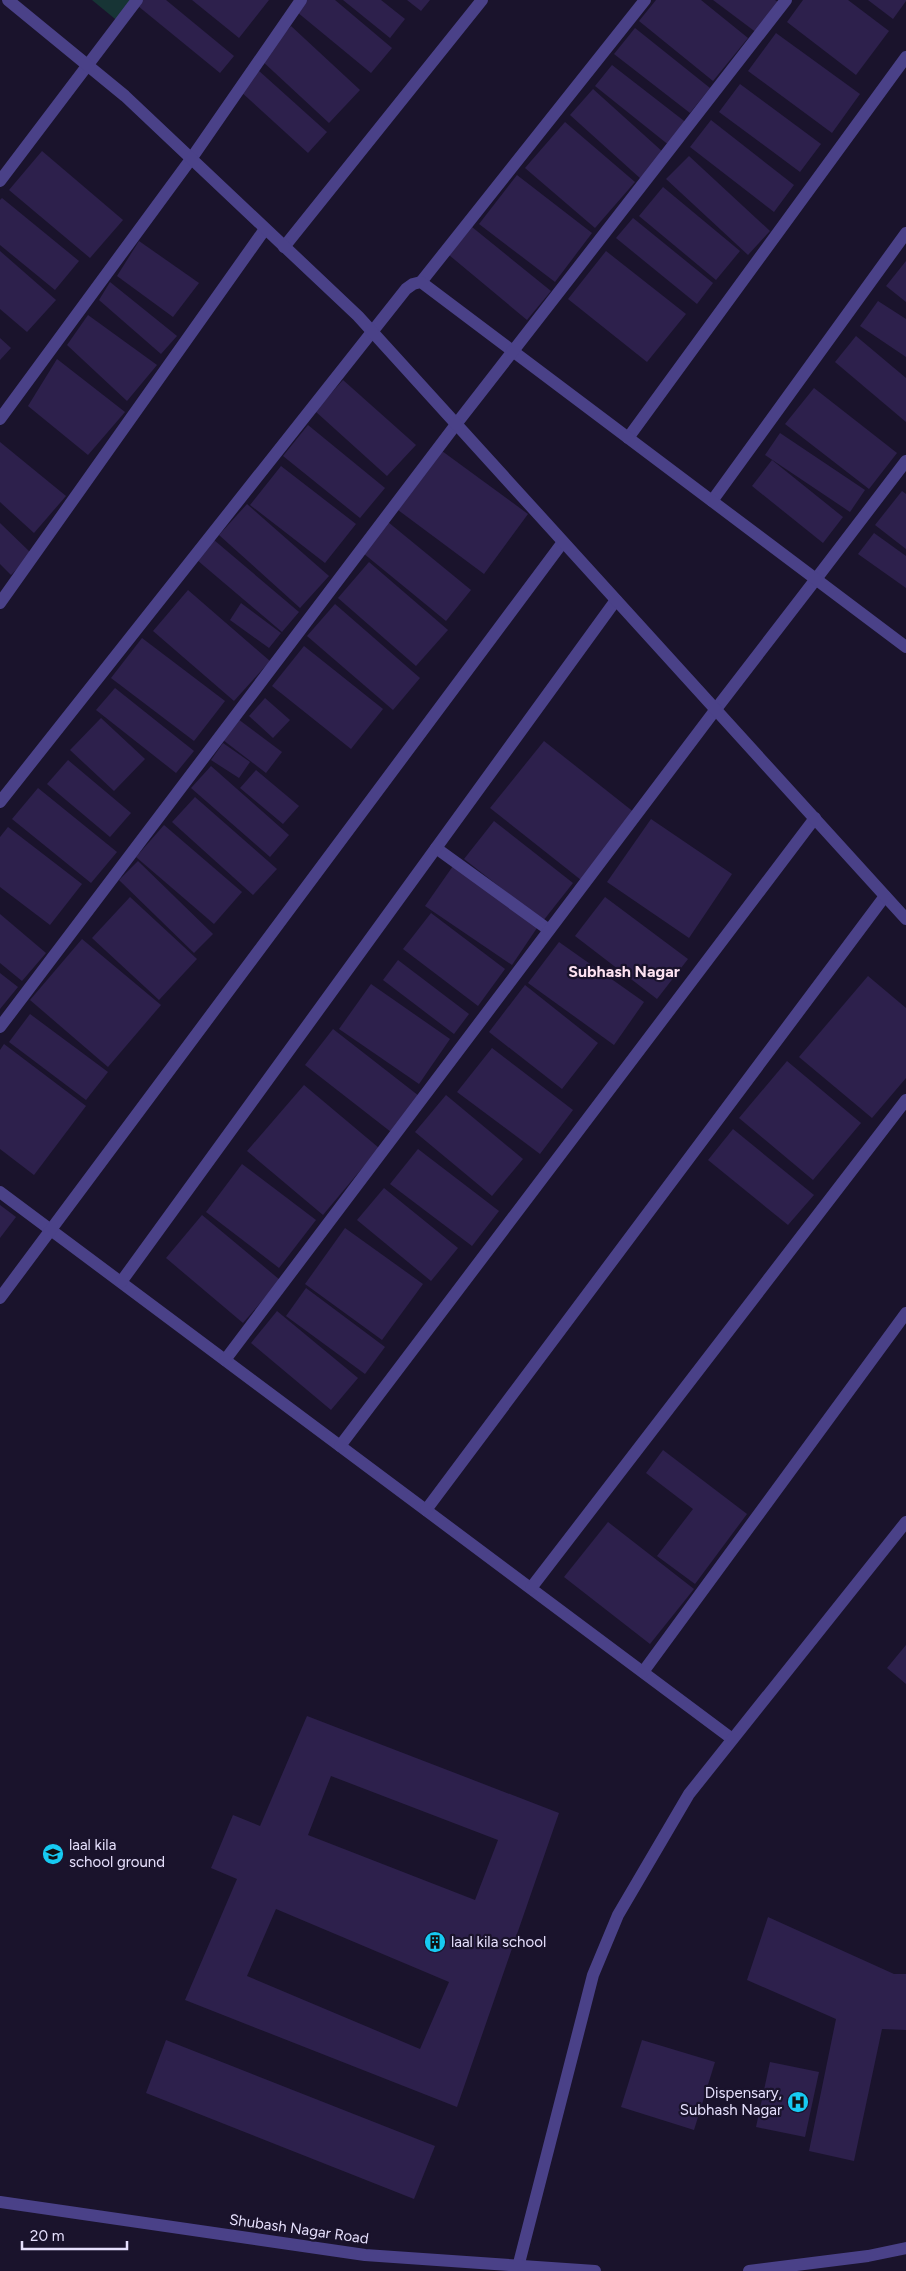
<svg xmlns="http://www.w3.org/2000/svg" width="906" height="2271" font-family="Figtree,sans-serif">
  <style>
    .green { fill: #173435 }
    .building { fill: #2d204c; fill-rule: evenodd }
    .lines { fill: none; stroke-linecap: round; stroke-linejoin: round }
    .service { stroke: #4a4188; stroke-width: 12 }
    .minor { stroke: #4a4188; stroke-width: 12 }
    .tertiary { stroke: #4a4188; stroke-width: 12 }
    .labels { text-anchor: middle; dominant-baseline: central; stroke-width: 4.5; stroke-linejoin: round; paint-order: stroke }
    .poi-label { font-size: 15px; fill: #e6e0fd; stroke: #1a132c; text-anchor: start }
    .street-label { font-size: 15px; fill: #e6e0fd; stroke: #1a132c }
    .neighbourhood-label { font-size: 16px; font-weight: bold; fill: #fde2f1; stroke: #1a132c }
  </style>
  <rect width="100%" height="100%" fill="#1a132c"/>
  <!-- green -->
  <polygon class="green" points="92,0 136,0 120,23"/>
  <!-- building -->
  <g class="building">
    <polygon points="143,0 166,0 234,56 220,73 138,6"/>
    <polygon points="192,0 269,0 239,38"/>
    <polygon points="307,0 335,0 392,48 371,73 297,12"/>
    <polygon points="343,0 381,0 405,19 390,38"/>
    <polygon points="407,0 430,0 421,11"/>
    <polygon points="656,0 701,0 748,38 713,81 639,21"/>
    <polygon points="713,0 775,0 780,3 757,33"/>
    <polygon points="803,0 848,0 889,31 856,75 787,22"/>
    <polygon points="868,0 906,0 906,1 893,19"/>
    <polygon points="291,26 360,90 329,123 260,59"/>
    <polygon points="635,28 710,88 690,113 614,54"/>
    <polygon points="776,33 860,94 832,133 748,71"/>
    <polygon points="612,65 688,124 670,146 595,86"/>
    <polygon points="258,70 327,132 308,153 240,91"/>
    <polygon points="740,84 821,144 800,172 719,112"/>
    <polygon points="593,89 664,153 641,179 570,115"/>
    <polygon points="711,120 794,185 774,212 690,147"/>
    <polygon points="565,122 635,182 595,228 525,168"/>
    <polygon points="42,151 123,220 90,258 9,190"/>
    <polygon points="689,156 770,231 748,255 666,179"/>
    <polygon points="517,175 592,233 555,282 479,224"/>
    <polygon points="663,187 740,251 716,280 639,216"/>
    <polygon points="2,198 79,261 55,290 0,245 0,200"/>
    <polygon points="633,218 713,283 697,304 616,238"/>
    <polygon points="472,227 551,291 527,320 449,255"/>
    <polygon points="139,241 199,283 173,317 117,276"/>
    <polygon points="0,251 56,300 27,332 0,309"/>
    <polygon points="606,251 686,314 647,362 568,299"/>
    <polygon points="906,261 906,302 886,286"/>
    <polygon points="110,282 177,336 161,354 99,300"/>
    <polygon points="878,301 906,319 906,357 860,326"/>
    <polygon points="88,315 157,365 127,401 67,345"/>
    <polygon points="856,336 906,378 906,422 835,362"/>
    <polygon points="0,338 11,348 0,360"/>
    <polygon points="57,359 125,412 88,455 28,406"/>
    <polygon points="343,380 416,445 387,476 315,411"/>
    <polygon points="814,388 897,453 869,489 785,424"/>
    <polygon points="308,425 385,488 360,518 283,456"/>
    <polygon points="780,433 865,490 850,512 765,455"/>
    <polygon points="0,442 66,496 34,533 0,502"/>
    <polygon points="442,451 528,514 484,574 398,510"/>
    <polygon points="772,460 843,517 823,543 752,486"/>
    <polygon points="281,466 356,524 325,563 250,505"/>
    <polygon points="902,491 906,494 906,549 875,525"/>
    <polygon points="247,504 329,576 300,608 219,535"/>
    <polygon points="388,522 471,590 446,621 363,553"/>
    <polygon points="0,523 32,554 11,575 0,564"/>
    <polygon points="874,533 906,556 906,588 858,554"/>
    <polygon points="214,540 299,612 282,632 197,560"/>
    <polygon points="369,562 448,630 416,666 338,598"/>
    <polygon points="188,590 270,661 234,701 153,631"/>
    <polygon points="241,603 281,633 269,648 230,620"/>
    <polygon points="335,604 420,678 393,710 307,636"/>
    <polygon points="142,638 225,701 194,741 111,678"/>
    <polygon points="304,646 383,709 351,749 272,686"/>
    <polygon points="115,688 194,751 176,773 96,710"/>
    <polygon points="265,698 290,720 273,738 249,716"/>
    <polygon points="101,718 145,759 114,791 70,750"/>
    <polygon points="238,719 282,752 266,773 223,740"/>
    <polygon points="544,741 635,813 581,880 490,808"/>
    <polygon points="223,743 250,762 239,778 211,760"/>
    <polygon points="68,760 131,813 110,837 47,784"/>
    <polygon points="211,766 289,835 270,857 191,788"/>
    <polygon points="256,770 299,806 283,824 240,788"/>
    <polygon points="38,788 117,852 91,883 12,819"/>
    <polygon points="195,797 277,869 253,895 172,822"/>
    <polygon points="651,819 732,874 689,938 607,882"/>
    <polygon points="494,821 573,883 543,921 464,859"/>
    <polygon points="164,825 242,892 214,924 136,857"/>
    <polygon points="8,827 82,884 50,925 0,887 0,837"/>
    <polygon points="138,861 213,934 194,953 119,880"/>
    <polygon points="453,866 539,925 512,965 425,906"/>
    <polygon points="130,897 197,959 159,1000 92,938"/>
    <polygon points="605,897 688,959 657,999 575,936"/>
    <polygon points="431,913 505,969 478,1006 403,949"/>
    <polygon points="0,914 46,953 22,981 0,963"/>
    <polygon points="82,939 161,1005 108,1067 30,1000"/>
    <polygon points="559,942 644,1002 614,1045 528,983"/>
    <polygon points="398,960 469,1014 454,1034 383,980"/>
    <polygon points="0,973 18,987 0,1009"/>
    <polygon points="868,976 906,1008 906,1078 872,1118 799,1057"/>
    <polygon points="371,984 450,1039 419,1084 339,1029"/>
    <polygon points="525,985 598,1043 562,1089 489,1032"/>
    <polygon points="30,1014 108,1072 86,1100 9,1042"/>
    <polygon points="333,1029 419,1096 391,1132 305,1065"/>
    <polygon points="4,1044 86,1106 34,1175 0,1149 0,1050"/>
    <polygon points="492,1048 573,1110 540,1154 457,1092"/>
    <polygon points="787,1061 861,1123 813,1180 739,1118"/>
    <polygon points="304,1085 379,1148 323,1215 247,1151"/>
    <polygon points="446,1095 523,1159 492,1196 415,1132"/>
    <polygon points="733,1129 814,1195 788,1225 708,1160"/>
    <polygon points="418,1149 499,1211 472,1246 390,1184"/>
    <polygon points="242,1164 316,1220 279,1268 206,1212"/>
    <polygon points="384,1188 458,1248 431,1281 357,1220"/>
    <polygon points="0,1205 16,1217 0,1238"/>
    <polygon points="202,1215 280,1280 243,1323 166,1258"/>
    <polygon points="345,1228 423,1284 382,1340 305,1284"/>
    <polygon points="306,1288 385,1347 365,1374 286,1316"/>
    <polygon points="277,1311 358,1378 331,1410 251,1343"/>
    <polygon points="663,1450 747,1514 695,1584 657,1556 693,1509 646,1473"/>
    <polygon points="608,1522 694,1589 650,1644 564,1577"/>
    <polygon points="906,1645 906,1684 887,1668"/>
    <path d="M307 1716 559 1813 457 2107 185 2000 237 1879 211 1868 233 1815 260 1826ZM331 1776 498 1840 475 1900 308 1835ZM276 1909 449 1982 420 2049 247 1976Z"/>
    <polygon points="768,1917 894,1974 906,1974 906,2030 882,2029 854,2161 809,2151 836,2019 747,1980"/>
    <polygon points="166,2040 435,2146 414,2199 146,2093"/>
    <polygon points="642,2040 715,2062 694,2130 621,2107"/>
    <polygon points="770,2062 819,2072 805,2137 756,2127"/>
  </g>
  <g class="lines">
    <!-- service -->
    <polyline class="service" points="716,709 816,579"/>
    <!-- minor -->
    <g class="minor">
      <polyline points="0,181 137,0"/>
      <polyline points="284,247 482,0"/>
      <polyline points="421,282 645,0"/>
      <polyline points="0,419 191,159 301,0"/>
      <polyline points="628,438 906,57"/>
      <polyline points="712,501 906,233"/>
      <polyline points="816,579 906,461"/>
      <polyline points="0,603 265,229"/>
      <polyline points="0,802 406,289 413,284 421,282 906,647"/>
      <polyline points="436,848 549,930"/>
      <polyline points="0,1027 457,423 786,0"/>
      <polyline points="0,1192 731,1738"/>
      <polyline points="121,1282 616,600"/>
      <polyline points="0,1298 563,542"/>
      <polyline points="225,1360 716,709"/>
      <polyline points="340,1446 815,818"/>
      <polyline points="426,1510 885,896"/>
      <polyline points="531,1588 906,1100"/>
      <polyline points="643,1672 906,1313"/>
      <polyline points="517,2271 593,1975 618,1915 689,1794 906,1522"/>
    </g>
    <!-- tertiary -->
    <g class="tertiary">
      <polyline points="8,0 125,96 358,316 906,919"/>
      <polyline points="0,2202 365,2255 595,2271"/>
      <polyline points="749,2271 868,2256 906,2248"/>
    </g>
  </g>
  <!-- icons -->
  <defs>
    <g id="school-disc" transform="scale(1.125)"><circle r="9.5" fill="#17caf2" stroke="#1a132c"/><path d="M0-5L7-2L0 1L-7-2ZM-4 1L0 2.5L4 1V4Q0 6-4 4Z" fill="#111"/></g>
    <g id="building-disc" transform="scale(1.125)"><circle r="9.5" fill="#17caf2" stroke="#1a132c"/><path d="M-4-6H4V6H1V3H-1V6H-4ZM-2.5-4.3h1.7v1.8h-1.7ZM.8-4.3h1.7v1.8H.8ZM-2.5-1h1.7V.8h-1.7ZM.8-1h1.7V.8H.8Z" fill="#111"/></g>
    <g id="hospital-disc" transform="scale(1.125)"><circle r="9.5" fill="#17caf2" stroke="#1a132c"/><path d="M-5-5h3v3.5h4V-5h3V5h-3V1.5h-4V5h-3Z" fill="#111"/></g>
  </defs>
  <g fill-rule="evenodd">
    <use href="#school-disc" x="53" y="1854"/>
    <use href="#building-disc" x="435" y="1942"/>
    <use href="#hospital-disc" x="798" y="2102"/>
  </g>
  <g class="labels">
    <!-- poi labels -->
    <g class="poi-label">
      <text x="69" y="1845">laal kila<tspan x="69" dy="17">school ground</tspan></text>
      <text x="451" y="1942">laal kila school</text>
      <text x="782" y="2093" text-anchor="end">Dispensary,<tspan x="782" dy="17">Subhash Nagar</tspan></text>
    </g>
    <!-- street labels -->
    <g class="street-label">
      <text transform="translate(299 2229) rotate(8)">Shubash Nagar Road</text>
    </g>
    <!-- neighbourhood labels -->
    <g class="neighbourhood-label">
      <text x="624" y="971">Subhash Nagar</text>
    </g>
  </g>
  <!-- scale -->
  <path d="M22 2241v8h105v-8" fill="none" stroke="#e6e0fd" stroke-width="2.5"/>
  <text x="30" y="2241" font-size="15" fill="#e6e0fd" stroke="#1a132c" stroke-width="4" paint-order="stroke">20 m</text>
</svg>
